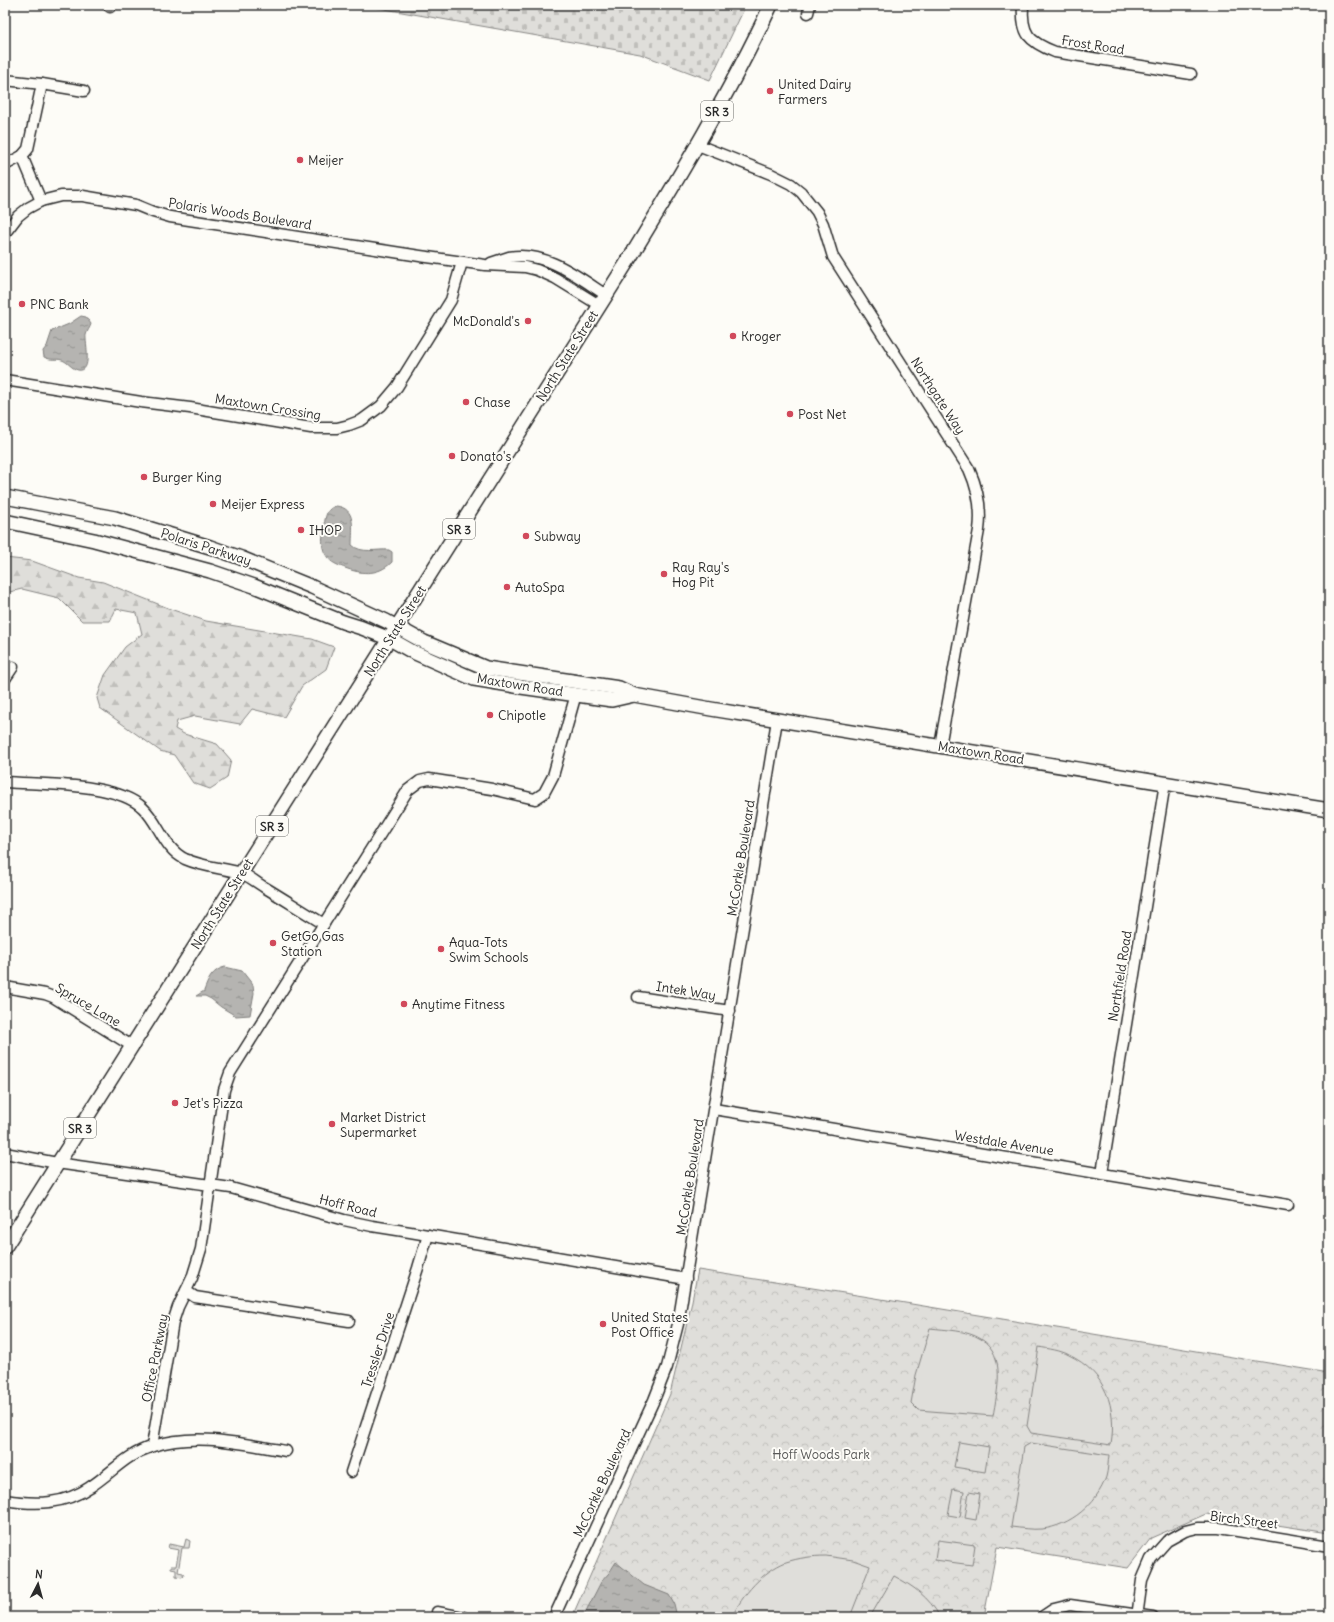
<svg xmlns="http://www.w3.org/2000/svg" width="1334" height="1622" font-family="Delius,sans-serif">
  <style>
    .grass { fill: url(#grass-tufts); stroke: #858482 }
    .forest { fill: url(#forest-firs); stroke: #858482 }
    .cemetery { fill: url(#cemetery-stones); stroke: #858482 }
    .park { fill: url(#park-crowns); stroke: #858482 }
    .pitch { fill: #dfdeda; stroke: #858482 }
    .water { fill: url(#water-ripples); stroke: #7e7d7b }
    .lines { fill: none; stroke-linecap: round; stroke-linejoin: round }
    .stream { stroke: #7e7d7b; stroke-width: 2 }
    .minor-casing { stroke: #2b2b2b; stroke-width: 13 }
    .major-casing { stroke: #2b2b2b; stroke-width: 16 }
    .minor { stroke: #fdfcf7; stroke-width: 10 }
    .major { stroke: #fdfcf7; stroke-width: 13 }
    .poi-dot { fill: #d1495b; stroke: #fdfcf7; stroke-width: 1.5 }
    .labels { text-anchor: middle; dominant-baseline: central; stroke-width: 4; stroke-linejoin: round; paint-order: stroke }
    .shield { fill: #fdfcf7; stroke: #6a6a68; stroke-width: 1 }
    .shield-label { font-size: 12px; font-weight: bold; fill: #2b2b2b }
    .street-label { font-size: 13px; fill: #2b2b2b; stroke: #fdfcf7 }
    .poi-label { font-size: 13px; fill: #2b2b2b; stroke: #fdfcf7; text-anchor: start }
    .park-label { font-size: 13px; fill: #585857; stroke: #fdfcf7 }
  </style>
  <defs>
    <pattern id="grass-tufts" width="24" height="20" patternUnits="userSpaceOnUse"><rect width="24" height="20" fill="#dfdeda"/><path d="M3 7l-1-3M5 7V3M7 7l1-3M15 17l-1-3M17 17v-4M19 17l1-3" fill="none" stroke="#c0bfbb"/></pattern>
    <pattern id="forest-firs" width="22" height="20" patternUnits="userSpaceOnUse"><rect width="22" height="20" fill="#dfdeda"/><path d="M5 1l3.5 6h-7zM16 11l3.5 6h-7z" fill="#c0bfbb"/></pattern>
    <pattern id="cemetery-stones" width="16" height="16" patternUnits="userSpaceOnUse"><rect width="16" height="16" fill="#dfdeda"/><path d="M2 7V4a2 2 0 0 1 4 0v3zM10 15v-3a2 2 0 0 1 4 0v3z" fill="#c0bfbb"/></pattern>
    <pattern id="park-crowns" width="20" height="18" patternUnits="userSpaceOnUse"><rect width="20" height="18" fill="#dfdeda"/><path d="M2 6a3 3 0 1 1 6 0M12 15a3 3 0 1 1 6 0" fill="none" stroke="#c0bfbb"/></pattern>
    <pattern id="water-ripples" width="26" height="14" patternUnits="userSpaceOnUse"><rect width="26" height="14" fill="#b5b4b1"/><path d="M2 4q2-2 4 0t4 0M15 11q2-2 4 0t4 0" fill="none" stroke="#939390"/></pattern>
  </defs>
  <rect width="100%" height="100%" fill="#fdfcf7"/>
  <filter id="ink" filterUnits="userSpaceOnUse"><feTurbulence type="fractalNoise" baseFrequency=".025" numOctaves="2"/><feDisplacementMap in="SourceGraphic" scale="8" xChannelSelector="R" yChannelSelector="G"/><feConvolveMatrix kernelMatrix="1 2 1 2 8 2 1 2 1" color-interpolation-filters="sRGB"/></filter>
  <g filter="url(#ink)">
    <!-- grass -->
    <polygon class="grass" points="186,1539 190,1541 189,1548 182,1548 178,1572 183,1573 184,1575 182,1577 176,1576 176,1569 171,1568 171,1566 176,1566 179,1550 168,1548 169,1544 184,1547"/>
    <!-- forest -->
    <polygon class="forest" points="5,558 32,561 79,578 103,582 173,610 206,621 312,639 334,647 326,669 302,686 284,717 252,709 240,724 195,716 177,721 175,729 184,734 217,744 231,760 227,778 210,789 193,783 174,755 160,751 100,708 97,698 105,675 125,647 142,634 137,613 116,609 110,621 82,621 59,598 22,589 5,593"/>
    <!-- cemetery -->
    <polygon class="cemetery" points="362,5 746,5 710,80 640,54"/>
    <!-- park -->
    <polygon class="park" points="698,1270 863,1296 1329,1373 1329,1533 1206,1514 1151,1538 1128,1568 997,1547 984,1617 572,1617 670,1394 691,1306"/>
    <!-- pitch -->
    <g class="pitch">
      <path d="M930 1328C946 1330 967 1330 981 1339 1007 1355 997 1392 993 1416L918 1410 911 1403 916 1375Z"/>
      <path d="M1039 1347C1049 1349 1060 1350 1069 1355 1106 1373 1117 1407 1111 1445L1031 1433 1027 1426Z"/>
      <polygon points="959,1442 989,1447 985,1472 954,1467"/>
      <path d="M1031 1443 1109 1455C1108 1462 1108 1470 1106 1477 1097 1504 1070 1526 1042 1529 1031 1530 1021 1528 1011 1527L1024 1447Z"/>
      <polygon points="953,1489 964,1491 960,1517 948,1515"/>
      <polygon points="969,1492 980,1494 976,1520 965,1518"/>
      <polygon points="938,1540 975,1545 972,1565 935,1560"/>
      <path d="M826 1556 853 1560 870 1566 850 1617H732C742 1595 763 1571 786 1562 799 1558 812 1556 826 1556Z"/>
      <path d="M894 1576C913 1586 929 1597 940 1617H870Z"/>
    </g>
    <!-- water -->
    <g class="water">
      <path d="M81 316 86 317 91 324C90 328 87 331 86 335 85 343 93 373 78 370 72 369 68 362 62 360 56 358 52 361 44 357L43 351 47 346 52 331 69 324Z"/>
      <path d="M336 506C357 508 352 529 352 545 361 554 377 549 389 550L392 552V562C377 577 359 574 340 566 335 564 329 561 326 555 320 546 323 535 324 525 326 515 326 509 336 506Z"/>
      <path d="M225 967 242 971 253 985 254 993 250 1015 236 1016 221 1007 211 999 205 996H196L204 991C208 980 212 970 225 967Z"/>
      <polygon points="616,1562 644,1585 669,1595 674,1604 677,1617 583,1617 601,1582 609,1573"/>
    </g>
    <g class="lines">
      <!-- stream -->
      <polyline class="stream" points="48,1617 55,1615"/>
      <!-- minor casing -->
      <g class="minor-casing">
        <g id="minor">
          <polyline points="108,5 110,7"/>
          <path d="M1023 5C1021 34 1029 42 1055 52L1191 74"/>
          <polyline points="808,13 810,5"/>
          <polyline points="5,80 42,84 84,91"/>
          <path d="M698 145 771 174 791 184 801 192 817 212 823 224 833 257 969 469C978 489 982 508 979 530L940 746"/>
          <polyline points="22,156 41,201"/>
          <polyline points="5,165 22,156 28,149 42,84"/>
          <polyline points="5,233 18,216 28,208 41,201 61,196 83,196 136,205 153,212 170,217 420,256 485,265 525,267 537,270 555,278 599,305"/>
          <path d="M491 263C497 261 503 259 509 257 545 250 578 277 606 295"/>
          <polyline points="5,380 141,402 190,408 311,428 337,428 349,425 362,420 381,406 397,387 451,300 462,262"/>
          <polyline points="5,679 13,667"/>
          <path d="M5 782C42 785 116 782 143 808 159 823 164 849 185 859 203 867 223 868 241 873 249 876 257 883 264 887 284 899 304 912 324 924"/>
          <polyline points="5,987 45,994 53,997 132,1046"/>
          <polyline points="638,997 730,1011"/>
          <polyline points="714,1109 1288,1205"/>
          <polyline points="5,1153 57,1163 231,1188 344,1220 372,1226 410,1232 686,1279"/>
          <polyline points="1102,1173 1165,783"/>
          <polyline points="186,1291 195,1297 349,1321"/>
          <polyline points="152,1446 173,1322 178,1307 192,1278 201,1249 224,1090 230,1073 408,790 420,781 429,779 492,789 535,799 544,793 553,776 576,694"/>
          <polyline points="351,1472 418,1268 428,1235"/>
          <path d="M5 1500C35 1505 64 1505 90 1487 113 1472 125 1455 153 1446 197 1432 242 1444 286 1451"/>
          <polyline points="437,1612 463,1617"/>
          <polyline points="554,1617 654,1400 667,1367 678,1324 777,720"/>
          <polyline points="1042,1617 1054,1609 1070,1605 1153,1617"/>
          <polyline points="1137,1617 1142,1580 1151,1559 1167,1541 1185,1531 1197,1528 1219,1528 1329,1546"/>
        </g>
      </g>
      <!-- major casing -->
      <g class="major-casing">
        <g id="major">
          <polyline points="5,497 115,518 210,547 241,558 312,587 386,621 424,642 486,668 619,688 634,695 711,709 1329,810"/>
          <polyline points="5,521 94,540 210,571 254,586 343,622 362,628 390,639 413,652 474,679 521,687 612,700 634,695"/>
          <path d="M5 1247 631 256C681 174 730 92 771 5"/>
        </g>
      </g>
      <!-- minor -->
      <use href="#minor" class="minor"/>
      <!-- major -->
      <use href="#major" class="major"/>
    </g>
  </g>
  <!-- markers -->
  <g class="poi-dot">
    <circle cx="770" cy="91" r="4"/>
    <circle cx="300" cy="160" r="4"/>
    <circle cx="22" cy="304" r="4"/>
    <circle cx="528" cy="321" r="4"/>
    <circle cx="733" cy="336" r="4"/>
    <circle cx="466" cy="402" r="4"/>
    <circle cx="790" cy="414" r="4"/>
    <circle cx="452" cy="456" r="4"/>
    <circle cx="144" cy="477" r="4"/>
    <circle cx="213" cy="504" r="4"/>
    <circle cx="301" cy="530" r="4"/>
    <circle cx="526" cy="536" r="4"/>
    <circle cx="664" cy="574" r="4"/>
    <circle cx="507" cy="587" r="4"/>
    <circle cx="490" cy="715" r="4"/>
    <circle cx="273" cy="943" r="4"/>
    <circle cx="441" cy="949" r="4"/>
    <circle cx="404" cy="1004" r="4"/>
    <circle cx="175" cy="1103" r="4"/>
    <circle cx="332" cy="1124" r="4"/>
    <circle cx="603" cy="1324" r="4"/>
  </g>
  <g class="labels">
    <!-- shield labels -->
    <g class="shield">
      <rect x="701" y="101" width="32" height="20" rx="3"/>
      <rect x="443" y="519" width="32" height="20" rx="3"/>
      <rect x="256" y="816" width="32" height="20" rx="3"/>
      <rect x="64" y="1118" width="32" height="20" rx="3"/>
    </g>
    <g class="shield-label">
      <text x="717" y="111">SR 3</text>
      <text x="459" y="529">SR 3</text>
      <text x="272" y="826">SR 3</text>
      <text x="80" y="1128">SR 3</text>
    </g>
    <!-- street labels -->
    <g class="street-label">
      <text transform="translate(1093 45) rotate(9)">Frost Road</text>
      <text transform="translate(240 214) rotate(9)">Polaris Woods Boulevard</text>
      <text transform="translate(567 356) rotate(-58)">North State Street</text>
      <text transform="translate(938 396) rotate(57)">Northgate Way</text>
      <text transform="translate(268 407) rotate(9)">Maxtown Crossing</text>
      <text transform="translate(206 547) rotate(18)">Polaris Parkway</text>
      <text transform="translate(395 631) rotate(-58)">North State Street</text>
      <text transform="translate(520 685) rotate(9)">Maxtown Road</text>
      <text transform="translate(981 753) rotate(9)">Maxtown Road</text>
      <text transform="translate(741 858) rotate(-81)">McCorkle Boulevard</text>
      <text transform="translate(222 904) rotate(-58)">North State Street</text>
      <text transform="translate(1120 976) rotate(-81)">Northfield Road</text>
      <text transform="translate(686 991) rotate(9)">Intek Way</text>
      <text transform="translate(88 1005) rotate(30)">Spruce Lane</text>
      <text transform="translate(1004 1143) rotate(9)">Westdale Avenue</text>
      <text transform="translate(690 1177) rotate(-81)">McCorkle Boulevard</text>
      <text transform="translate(348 1206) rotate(14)">Hoff Road</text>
      <text transform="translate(378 1350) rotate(-72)">Tressler Drive</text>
      <text transform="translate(155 1358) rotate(-79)">Office Parkway</text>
      <text transform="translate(602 1483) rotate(-65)">McCorkle Boulevard</text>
      <text transform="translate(1244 1520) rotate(7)">Birch Street</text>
    </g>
    <!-- poi labels -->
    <g class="poi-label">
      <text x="778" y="84">United Dairy<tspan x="778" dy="15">Farmers</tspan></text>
      <text x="308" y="160">Meijer</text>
      <text x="30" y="304">PNC Bank</text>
      <text x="520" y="321" text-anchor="end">McDonald's</text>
      <text x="741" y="336">Kroger</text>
      <text x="474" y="402">Chase</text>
      <text x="798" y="414">Post Net</text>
      <text x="460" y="456">Donato's</text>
      <text x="152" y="477">Burger King</text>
      <text x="221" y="504">Meijer Express</text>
      <text x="309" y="530">IHOP</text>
      <text x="534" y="536">Subway</text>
      <text x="672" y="567">Ray Ray's<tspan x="672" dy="15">Hog Pit</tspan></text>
      <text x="515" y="587">AutoSpa</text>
      <text x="498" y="715">Chipotle</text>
      <text x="281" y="936">GetGo Gas<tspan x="281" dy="15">Station</tspan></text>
      <text x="449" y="942">Aqua-Tots<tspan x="449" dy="15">Swim Schools</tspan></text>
      <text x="412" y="1004">Anytime Fitness</text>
      <text x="183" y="1103">Jet's Pizza</text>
      <text x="340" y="1117">Market District<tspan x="340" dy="15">Supermarket</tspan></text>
      <text x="611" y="1317">United States<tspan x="611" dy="15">Post Office</tspan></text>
    </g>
    <!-- park labels -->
    <g class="park-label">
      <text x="821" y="1454">Hoff Woods Park</text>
    </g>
  </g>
  <!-- margin -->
  <rect width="1334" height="1622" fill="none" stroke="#fdfcf7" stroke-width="20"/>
  <rect x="10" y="10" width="1314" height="1602" fill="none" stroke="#2b2b2b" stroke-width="1.5" filter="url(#ink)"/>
  <!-- north arrow -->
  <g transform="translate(38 1584) rotate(6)" stroke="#fdfcf7" stroke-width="3" paint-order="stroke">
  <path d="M0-3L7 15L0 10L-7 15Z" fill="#2b2b2b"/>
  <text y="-6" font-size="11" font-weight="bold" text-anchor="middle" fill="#2b2b2b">N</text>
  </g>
</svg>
